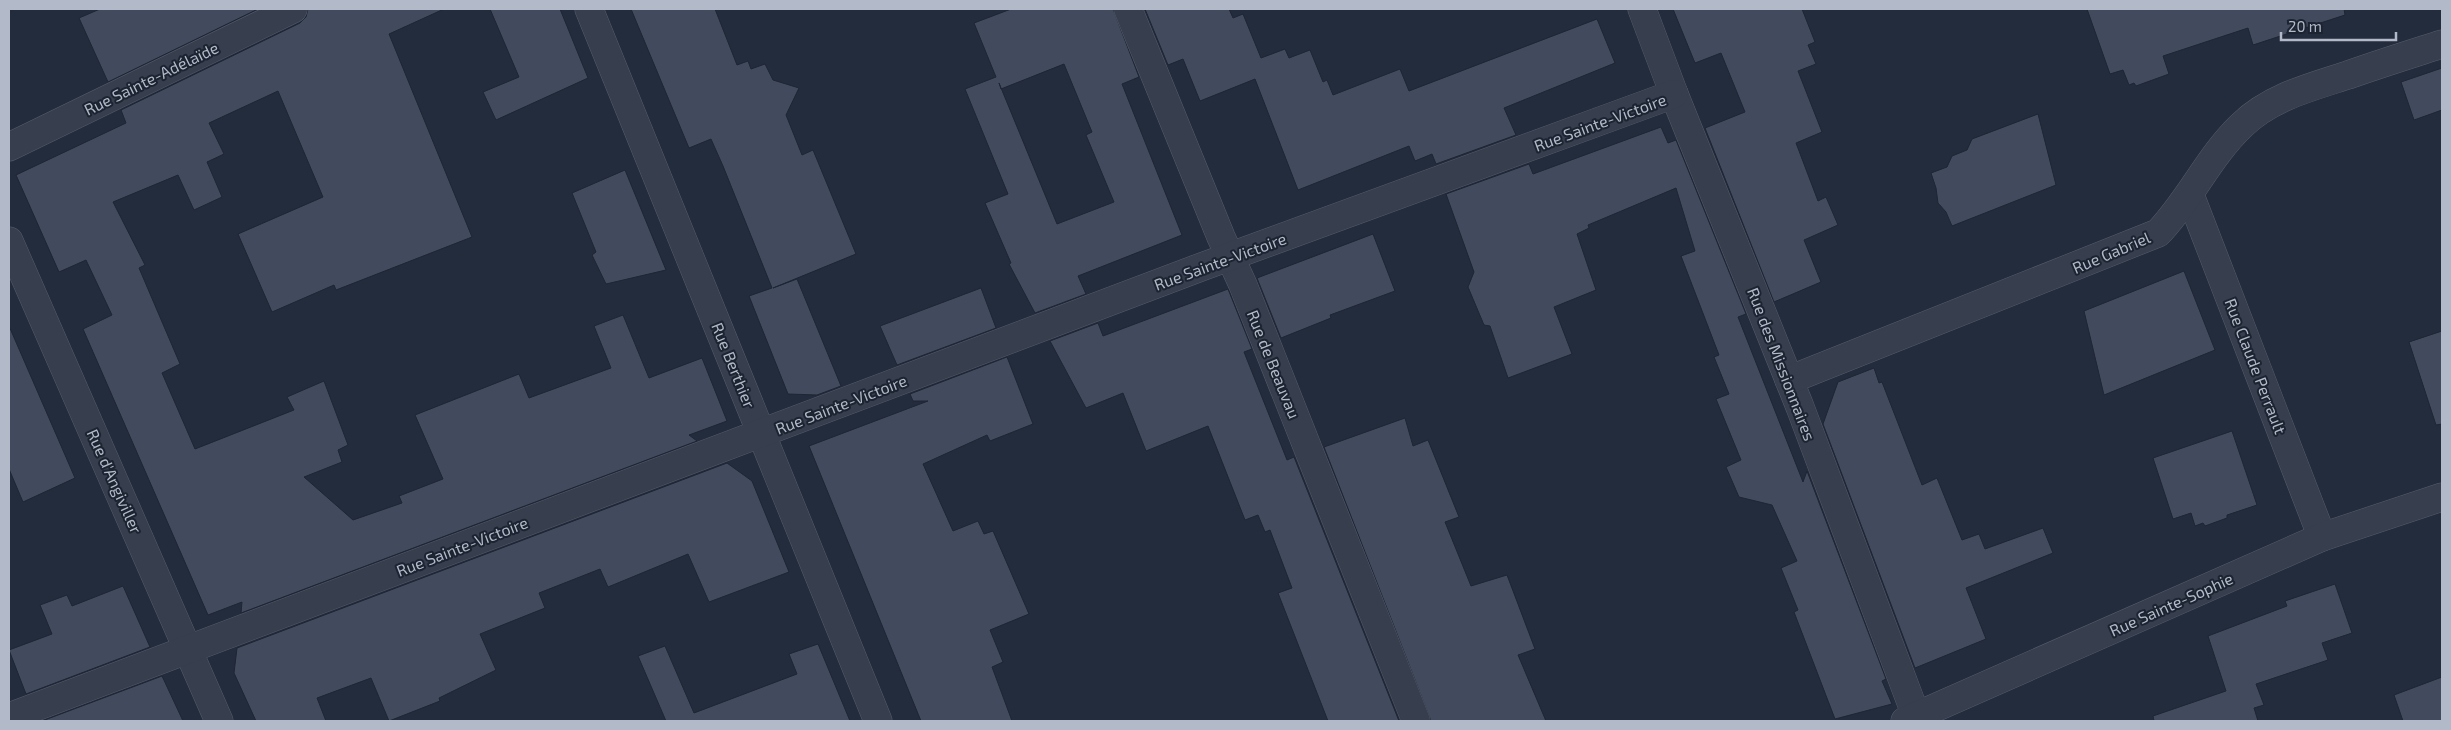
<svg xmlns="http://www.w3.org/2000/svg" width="2451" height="730" font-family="'Exo 2',sans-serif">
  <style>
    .building { fill: #424b5e; stroke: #1e2533; fill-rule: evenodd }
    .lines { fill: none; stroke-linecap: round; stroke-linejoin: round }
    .street-casing { stroke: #555c6a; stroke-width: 29 }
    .street { stroke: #373e4d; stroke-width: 28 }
    .labels { text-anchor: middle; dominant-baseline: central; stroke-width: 4; stroke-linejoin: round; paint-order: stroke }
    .street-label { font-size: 16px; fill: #b2b9c8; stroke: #1c2331 }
  </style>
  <rect width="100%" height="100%" fill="#232c3c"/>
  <!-- building -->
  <g class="building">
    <polygon points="100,9 258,9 108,82 79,18"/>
    <polygon points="308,9 444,9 389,34 472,237 336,290 334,285 272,312 238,234 323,197 278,91 209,123 224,154 207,162 222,197 194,210 178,175 113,202 145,265 139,268 180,364 162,373 195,449 294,410 287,397 324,381 348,445 338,450 342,462 304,477 353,520 402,503 399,496 443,479 415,415 519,374 529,398 611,368 594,326 623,315 649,378 702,358 727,421 689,435 697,441 241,613 242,602 208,615 83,329 112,315 86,260 59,272 16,175 126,123 121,110 300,23 306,17"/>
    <polygon points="490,9 560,9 588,78 496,120 483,92 519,77"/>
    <polygon points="631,9 715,9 737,65 748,61 751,69 765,64 773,80 799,88 786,115 802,155 813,150 856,254 773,288 797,279 841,386 817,395 788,394 749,296 772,288 723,166 711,139 689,148"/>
    <path d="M1011 9H1113L1139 77 1122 84 1182 235 1078 276 1086 294 1035 313 1009 264 1011 263 985 203 1008 194 965 89 996 77 974 23ZM1064 64 1092 132 1086 135 1114 202 1057 224 999 83 1001 89Z"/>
    <polygon points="1145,9 1229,9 1233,18 1243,14 1261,58 1285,49 1289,58 1310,50 1323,82 1327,80 1333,95 1400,69 1409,91 1597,19 1615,63 1504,108 1516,135 1436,164 1432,154 1415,161 1409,146 1298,190 1255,79 1200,101 1183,59 1168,65"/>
    <polygon points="1673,9 1802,9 1815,42 1808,45 1816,64 1798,71 1822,132 1796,143 1818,201 1826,197 1838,225 1804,240 1821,282 1774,302 1705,128 1745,112 1721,53 1695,63"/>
    <polygon points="2087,9 2344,9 2345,15 2253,45 2248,28 2163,56 2169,74 2136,86 2134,83 2129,85 2123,70 2110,74"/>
    <polygon points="2442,68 2442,110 2414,120 2401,82"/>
    <polygon points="2038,114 2056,185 1952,226 1946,212 1938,203 1936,188 1931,173 1947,167 1952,156 1967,150 1972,139"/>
    <polygon points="1661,127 1668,143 1676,140 1746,314 1738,317 1803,482 1807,471 1886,679 1882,681 1892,704 1835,719 1794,612 1798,610 1781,568 1797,561 1772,505 1739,497 1726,467 1741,460 1716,399 1729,394 1714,357 1719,355 1681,256 1695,251 1676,188 1588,225 1589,228 1577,234 1596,290 1554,307 1572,354 1508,378 1490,326 1484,325 1468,287 1474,272 1446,194 1529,164 1533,174"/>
    <polygon points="625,170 666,270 606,284 592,255 596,252 572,193"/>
    <polygon points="1373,234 1395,291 1330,315 1331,318 1281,338 1257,278"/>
    <polygon points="2184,271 2215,350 2104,395 2084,311"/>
    <polygon points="981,288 996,328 897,365 880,326"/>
    <polygon points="1228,289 1252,349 1244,352 1287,460 1294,457 1399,721 1328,721 1278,593 1292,588 1270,530 1265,532 1258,515 1245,520 1208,426 1146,451 1123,393 1086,408 1050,341 1098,323 1103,336"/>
    <polygon points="9,326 75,478 23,502 9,469"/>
    <polygon points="2442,331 2442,424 2436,425 2409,342"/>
    <polygon points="1007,357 1033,424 990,441 987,435 923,464 953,531 978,521 984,534 993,531 1029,614 990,630 1003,662 992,667 1012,721 921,721 809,446 928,401 913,401 910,394"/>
    <polygon points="1874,368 1879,383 1882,382 1922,485 1937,478 1962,540 1979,534 1985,549 2043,528 2053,553 1966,588 1986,639 1915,668 1823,424 1838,382"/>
    <polygon points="1405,418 1413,446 1428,440 1459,517 1445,522 1471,586 1507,575 1535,649 1518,655 1546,721 1431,721 1324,447"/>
    <polygon points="2232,431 2257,505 2227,515 2227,518 2205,526 2203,523 2195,526 2191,513 2173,519 2153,458"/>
    <polygon points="727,463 752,481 789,572 709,602 688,554 608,587 600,569 539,593 545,608 480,634 496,670 439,698 440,701 389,721 371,678 317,698 326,721 256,721 234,673 237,648"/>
    <polygon points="2335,584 2352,633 2322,643 2328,660 2256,684 2264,705 2254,708 2258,721 2154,721 2153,716 2226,691 2208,636 2287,606 2285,601"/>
    <polygon points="123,586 150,647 26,694 9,650 52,634 40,605 67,595 72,606"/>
    <polygon points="818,644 850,721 666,721 638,656 665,646 694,713 797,674 789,654"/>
    <polygon points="162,676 183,721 42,721"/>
    <polygon points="2442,677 2442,721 2403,721 2394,695"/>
  </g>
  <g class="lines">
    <!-- street casing -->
    <g class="street-casing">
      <g id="street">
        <polyline points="589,9 878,721"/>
        <polyline points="1128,9 1221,237 1243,285 1416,721"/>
        <polyline points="1642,9 1674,94 1800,407 1918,721"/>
        <polyline points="9,147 293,9"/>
        <polyline points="2190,195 2322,537"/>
        <polyline points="9,241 219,721"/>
        <path d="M1789 380 2158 233C2190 200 2209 156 2242 125 2271 97 2311 87 2348 75 2379 64 2411 54 2442 44"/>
        <polyline points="9,717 1204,266 1674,94"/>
        <polyline points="1905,721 2322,537 2442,497"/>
      </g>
    </g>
    <!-- street -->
    <use href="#street" class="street"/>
  </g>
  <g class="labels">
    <!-- street labels -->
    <g class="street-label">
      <text transform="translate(151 78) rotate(-26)">Rue Sainte-Adélaïde</text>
      <text transform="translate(1600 122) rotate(-20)">Rue Sainte-Victoire</text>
      <text transform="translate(2111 252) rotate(-23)">Rue Gabriel</text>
      <text transform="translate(1220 261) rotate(-20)">Rue Sainte-Victoire</text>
      <text transform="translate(1274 364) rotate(68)">Rue de Beauvau</text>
      <text transform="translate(1782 364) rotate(69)">Rue des Missionnaires</text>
      <text transform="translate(734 365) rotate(68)">Rue Berthier</text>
      <text transform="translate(2256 366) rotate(69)">Rue Claude Perrault</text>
      <text transform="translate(841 404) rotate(-21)">Rue Sainte-Victoire</text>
      <text transform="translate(115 481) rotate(66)">Rue d'Angiviller</text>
      <text transform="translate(462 546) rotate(-21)">Rue Sainte-Victoire</text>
      <text transform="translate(2171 604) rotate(-24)">Rue Sainte-Sophie</text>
    </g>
  </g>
  <!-- border -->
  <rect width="2451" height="730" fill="none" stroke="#b2b9c8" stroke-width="20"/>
  <!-- scale -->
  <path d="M2281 32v8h115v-8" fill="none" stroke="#b2b9c8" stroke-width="2.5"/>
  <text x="2288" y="32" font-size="15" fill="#b2b9c8" stroke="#1c2331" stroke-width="4" paint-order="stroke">20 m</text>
</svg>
